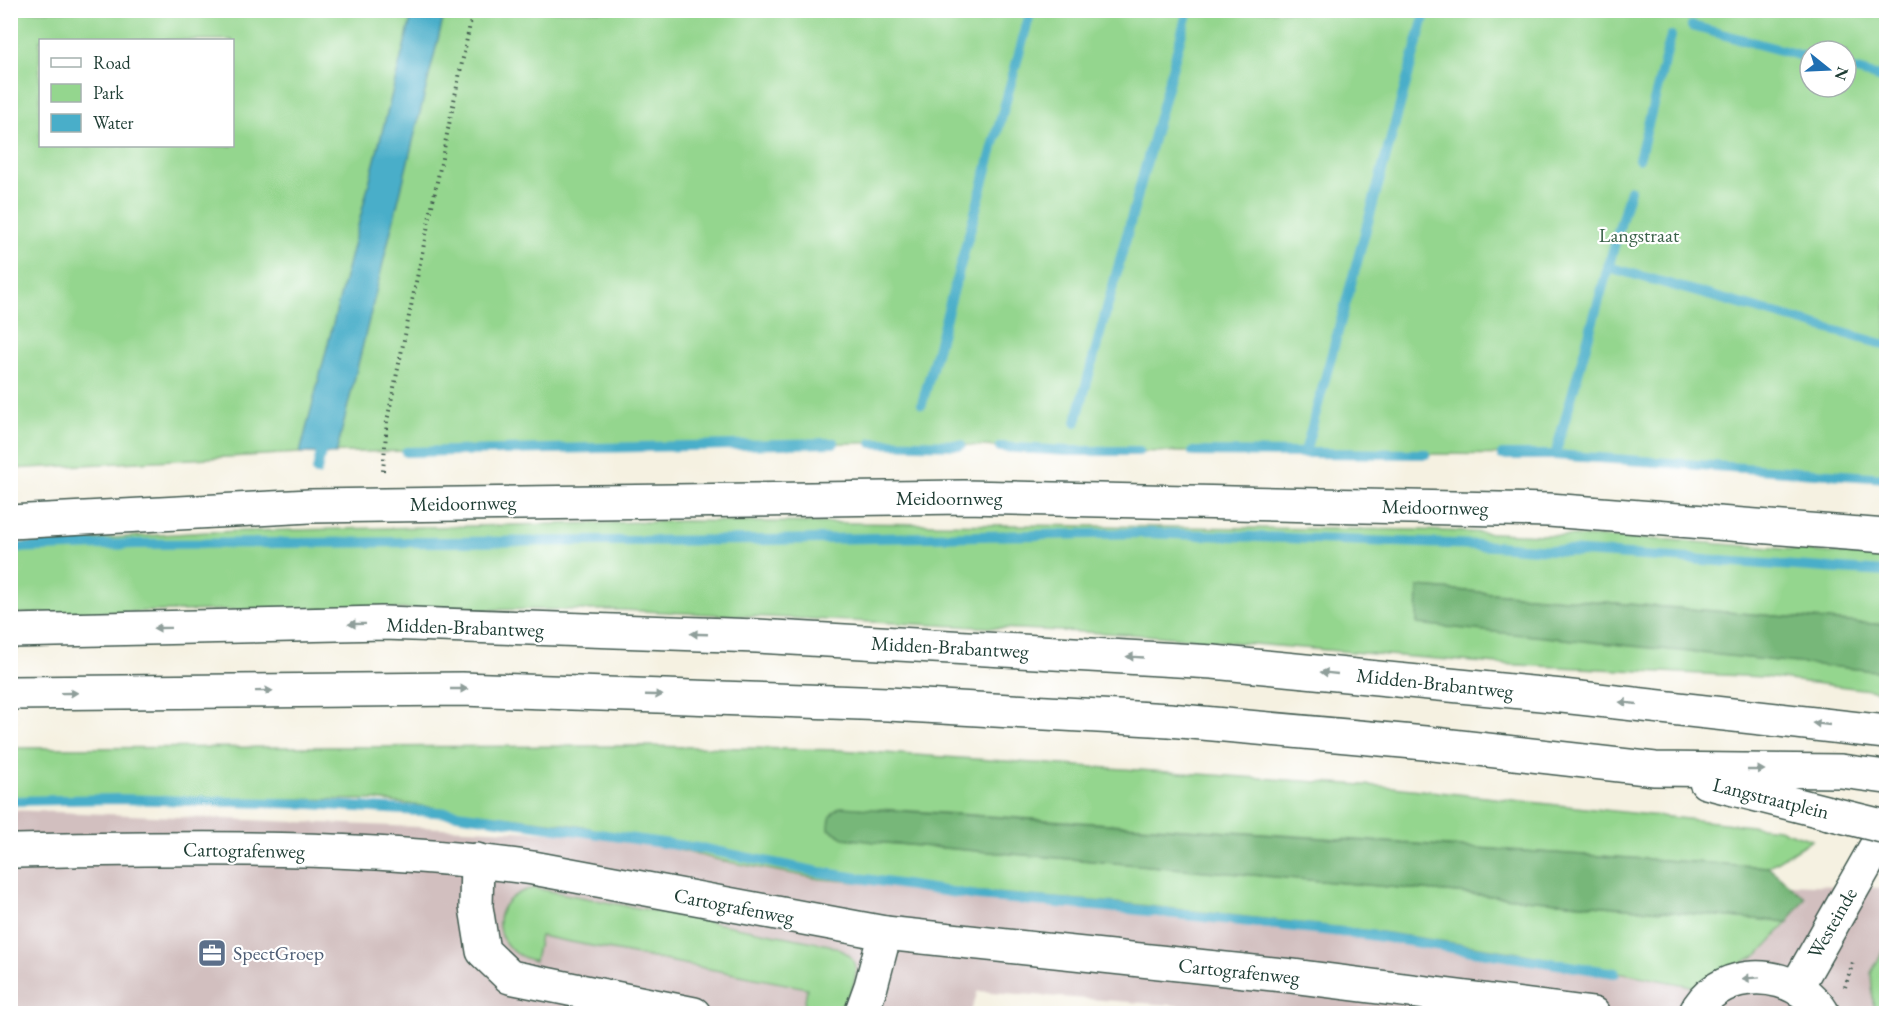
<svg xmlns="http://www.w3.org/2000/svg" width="1897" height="1024" font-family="'EB Garamond',serif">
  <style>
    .industrial { fill: #d2bfbf }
    .green { fill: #94d68e; stroke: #5a8a61; stroke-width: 1.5; fill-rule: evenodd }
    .forest { fill: #77b779; stroke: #4b7a56; stroke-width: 1.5 }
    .water { fill: #49aec9; stroke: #34767e; stroke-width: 1.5 }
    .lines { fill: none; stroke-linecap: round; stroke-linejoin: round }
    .stream { stroke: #49aec9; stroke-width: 10 }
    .street-casing { stroke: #3f584e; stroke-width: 36 }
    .secondary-casing { stroke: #3f584e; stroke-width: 36 }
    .highway-casing { stroke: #3f584e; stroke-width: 36 }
    .path { stroke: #3f584e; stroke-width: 4; stroke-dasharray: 1.5 4.5; stroke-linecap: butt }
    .street { stroke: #fff; stroke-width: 33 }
    .secondary { stroke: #fff; stroke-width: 33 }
    .highway { stroke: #fff; stroke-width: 33 }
    .highway-bridge-casing { stroke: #3f584e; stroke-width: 36; stroke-linecap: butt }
    .highway-bridge { stroke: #fff; stroke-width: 33 }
    .oneway { fill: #8f9e9a }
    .labels { text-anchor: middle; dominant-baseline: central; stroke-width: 4.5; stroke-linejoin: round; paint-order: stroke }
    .park-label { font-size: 20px; fill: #3c634a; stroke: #fff }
    .street-label { font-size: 20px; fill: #1f3d34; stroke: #fff }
    .service-label { font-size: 20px; fill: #4e5e75; stroke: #fff; text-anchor: start }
  </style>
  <rect width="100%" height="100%" fill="#fff"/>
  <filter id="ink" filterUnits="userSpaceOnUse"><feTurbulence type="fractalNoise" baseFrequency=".0167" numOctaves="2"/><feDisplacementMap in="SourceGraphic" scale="12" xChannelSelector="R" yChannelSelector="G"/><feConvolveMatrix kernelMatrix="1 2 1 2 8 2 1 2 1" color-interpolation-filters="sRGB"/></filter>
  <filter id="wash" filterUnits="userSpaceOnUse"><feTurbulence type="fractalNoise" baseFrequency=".008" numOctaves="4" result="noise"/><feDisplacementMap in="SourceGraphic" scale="24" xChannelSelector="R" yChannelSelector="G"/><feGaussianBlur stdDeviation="1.35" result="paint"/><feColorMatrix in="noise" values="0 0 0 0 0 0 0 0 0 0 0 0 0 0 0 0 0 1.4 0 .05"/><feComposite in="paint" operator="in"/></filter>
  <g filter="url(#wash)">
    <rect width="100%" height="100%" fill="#f5f1e1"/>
    <!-- industrial -->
    <polygon class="industrial" points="11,810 1886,888 1886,1013 1294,1014 978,991 970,1014 11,1014"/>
    <!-- green -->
    <g class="green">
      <path d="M10 11H1886V478L1555 455 1068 451 912 442 300 453 11 469ZM40 40H232V146H40ZM1810 51H1846V87H1810Z"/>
      <polygon points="686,521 1420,530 1670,540 1886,557 1886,625 1419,587 1417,623 1886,672 1886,692 1764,677 1498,664 1144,635 621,610 282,609 11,614 11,544 207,532"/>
      <polygon points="641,746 839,750 1393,787 1779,829 1812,840 1768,867 881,809 875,842 1788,922 1759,954 1734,967 1707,989 1519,953 1381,932 1130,904 820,879 723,861 581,826 375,800 111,797 11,799 10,748"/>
      <path d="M534 888 829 945C836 948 844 950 850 956 864 973 849 1005 831 1012 823 1015 811 1014 803 1013L807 988 540 936 535 961C489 951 485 898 534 888Z"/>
      <polygon points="1886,945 1886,1013 1874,1013 1871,973"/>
    </g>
    <!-- forest -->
    <g class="forest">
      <polygon points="1418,587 1886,625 1886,672 1417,624"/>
      <path d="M841 807 1768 867 1805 898 1788 922 875 842 844 838 829 829C829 818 831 812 841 807Z"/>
    </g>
    <!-- water -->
    <polygon class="water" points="413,11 445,11 336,454 300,453"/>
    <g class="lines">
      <!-- stream -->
      <g class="stream">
        <polyline points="1632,10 1632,11"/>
        <polyline points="1692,26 1810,58"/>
        <polyline points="1846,68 1886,79"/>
        <polyline points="1639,159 1671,36"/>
        <polyline points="1608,267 1886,345"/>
        <polyline points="922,404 1031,10"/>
        <polyline points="1076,422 1188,10"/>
        <polyline points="872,443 961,445"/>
        <polyline points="1000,447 1068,451 1139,451"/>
        <polyline points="1557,448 1630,190"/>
        <polyline points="406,452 834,443"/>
        <polyline points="1193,452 1426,454"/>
        <polyline points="1305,452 1426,10"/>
        <polyline points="1502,455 1555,455 1886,478"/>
        <polyline points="317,471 323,442"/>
        <polyline points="10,548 136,544 768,540 1147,533 1477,545 1886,572"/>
        <polyline points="10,801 118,799 312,804 450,813 705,849 819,872 977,896 1129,909 1369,935 1615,973"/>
      </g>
    </g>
  </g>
  <g filter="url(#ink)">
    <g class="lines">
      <!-- street casing -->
      <g class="street-casing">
        <g id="street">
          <polyline points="10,522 310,506 964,497 1549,510 1886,536"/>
          <polyline points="477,860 476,907 483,951 510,977 694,1014"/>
          <polyline points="1797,986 1886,829"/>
          <polyline points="861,1014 871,986 885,933"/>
        </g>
      </g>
      <!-- secondary casing -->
      <g class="secondary-casing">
        <g id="secondary">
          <path d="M10 851C185 848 360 844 533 868L885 933 1292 976 1593 1014"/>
          <path d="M1695 1014C1715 971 1777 968 1808 996 1814 1002 1820 1006 1823 1014"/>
        </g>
      </g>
      <!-- highway casing -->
      <g class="highway-casing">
        <g id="highway">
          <polyline points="10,631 384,623 757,636 1213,662 1562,696 1886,732"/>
          <polyline points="10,693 462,689 888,704 1169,720 1425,743 1655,769 1841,771 1886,777"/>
          <polyline points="1706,782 1829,813"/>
        </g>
      </g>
      <!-- path -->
      <g class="path">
        <polyline points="383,471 387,421 473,10"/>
        <polyline points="1845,987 1854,959"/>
      </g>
      <!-- street -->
      <use href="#street" class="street"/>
      <!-- secondary -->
      <use href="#secondary" class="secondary"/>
      <!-- highway -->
      <use href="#highway" class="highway"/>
      <!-- highway-bridge casing -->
      <g class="highway-bridge-casing">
        <polyline id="highway-bridge" points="1829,813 1886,827"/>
      </g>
      <!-- highway-bridge -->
      <use href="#highway-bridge" class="highway-bridge"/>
    </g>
    <!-- one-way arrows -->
    <defs><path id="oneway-solid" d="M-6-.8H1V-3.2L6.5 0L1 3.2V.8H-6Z" transform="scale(1.5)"/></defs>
    <g class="oneway">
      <use href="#oneway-solid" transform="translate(357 624) rotate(179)"/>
      <use href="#oneway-solid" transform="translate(162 628) rotate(179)"/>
      <use href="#oneway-solid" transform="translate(699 634) rotate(-178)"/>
      <use href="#oneway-solid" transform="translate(1135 657) rotate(-177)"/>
      <use href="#oneway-solid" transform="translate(1329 673) rotate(-174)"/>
      <use href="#oneway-solid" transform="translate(459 689)"/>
      <use href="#oneway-solid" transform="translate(264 691) rotate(-1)"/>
      <use href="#oneway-solid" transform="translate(69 693) rotate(-1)"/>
      <use href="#oneway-solid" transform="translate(654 695) rotate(2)"/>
      <use href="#oneway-solid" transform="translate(1628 703) rotate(-174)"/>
      <use href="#oneway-solid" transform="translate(1821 724) rotate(-174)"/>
      <use href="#oneway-solid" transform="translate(1756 770)"/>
      <use href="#oneway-solid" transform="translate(1751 978) rotate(176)"/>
    </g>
  </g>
  <!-- icons -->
  <defs>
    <g id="office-square" transform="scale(1.5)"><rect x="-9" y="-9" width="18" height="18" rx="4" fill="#5c6f8a" stroke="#fff"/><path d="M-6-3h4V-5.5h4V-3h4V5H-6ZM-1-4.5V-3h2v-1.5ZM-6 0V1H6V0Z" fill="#fff"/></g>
  </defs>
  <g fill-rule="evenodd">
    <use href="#office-square" x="212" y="953"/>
  </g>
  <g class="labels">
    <!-- park labels -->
    <g class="park-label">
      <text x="1639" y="235">Langstraat</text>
    </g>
    <!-- street labels -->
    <g class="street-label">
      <text x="949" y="498">Meidoornweg</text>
      <text transform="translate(463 503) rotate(-1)">Meidoornweg</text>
      <text transform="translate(1435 507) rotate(1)">Meidoornweg</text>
      <text transform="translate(465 627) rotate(2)">Midden-Brabantweg</text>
      <text transform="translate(950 647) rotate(3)">Midden-Brabantweg</text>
      <text transform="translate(1435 683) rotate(6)">Midden-Brabantweg</text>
      <text transform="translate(1771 798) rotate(14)">Langstraatplein</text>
      <text transform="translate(244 850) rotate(1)">Cartografenweg</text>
      <text transform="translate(734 906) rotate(11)">Cartografenweg</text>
      <text transform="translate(1832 923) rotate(-60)">Westeinde</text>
      <text transform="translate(1239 971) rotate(6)">Cartografenweg</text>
    </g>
    <!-- service labels -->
    <g class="service-label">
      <text x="233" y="953">SpectGroep</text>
    </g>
  </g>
  <!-- margin -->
  <rect width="1897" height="1024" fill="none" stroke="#fff" stroke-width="36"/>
  <!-- legend -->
  <rect x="39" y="39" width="195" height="108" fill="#ffffff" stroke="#a5b1ae" stroke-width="1.5"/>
  <rect x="51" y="58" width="30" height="9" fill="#ffffff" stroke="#a5b1ae" stroke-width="1.5"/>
  <text x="93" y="69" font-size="18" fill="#1f3d34">Road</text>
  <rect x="51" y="84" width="30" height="18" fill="#94d68e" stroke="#a5b1ae" stroke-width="1.5"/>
  <text x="93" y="99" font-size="18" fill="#1f3d34">Park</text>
  <rect x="51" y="114" width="30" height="18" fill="#49aec9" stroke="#a5b1ae" stroke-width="1.5"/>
  <text x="93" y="129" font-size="18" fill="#1f3d34">Water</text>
  <!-- north arrow -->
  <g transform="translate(1828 69) rotate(108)"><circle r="28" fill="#ffffff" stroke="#a5b1ae" stroke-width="1.5"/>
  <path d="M0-4.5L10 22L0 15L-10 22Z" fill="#1f6fb2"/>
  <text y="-9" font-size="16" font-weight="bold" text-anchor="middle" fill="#1f3d34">N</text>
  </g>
</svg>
